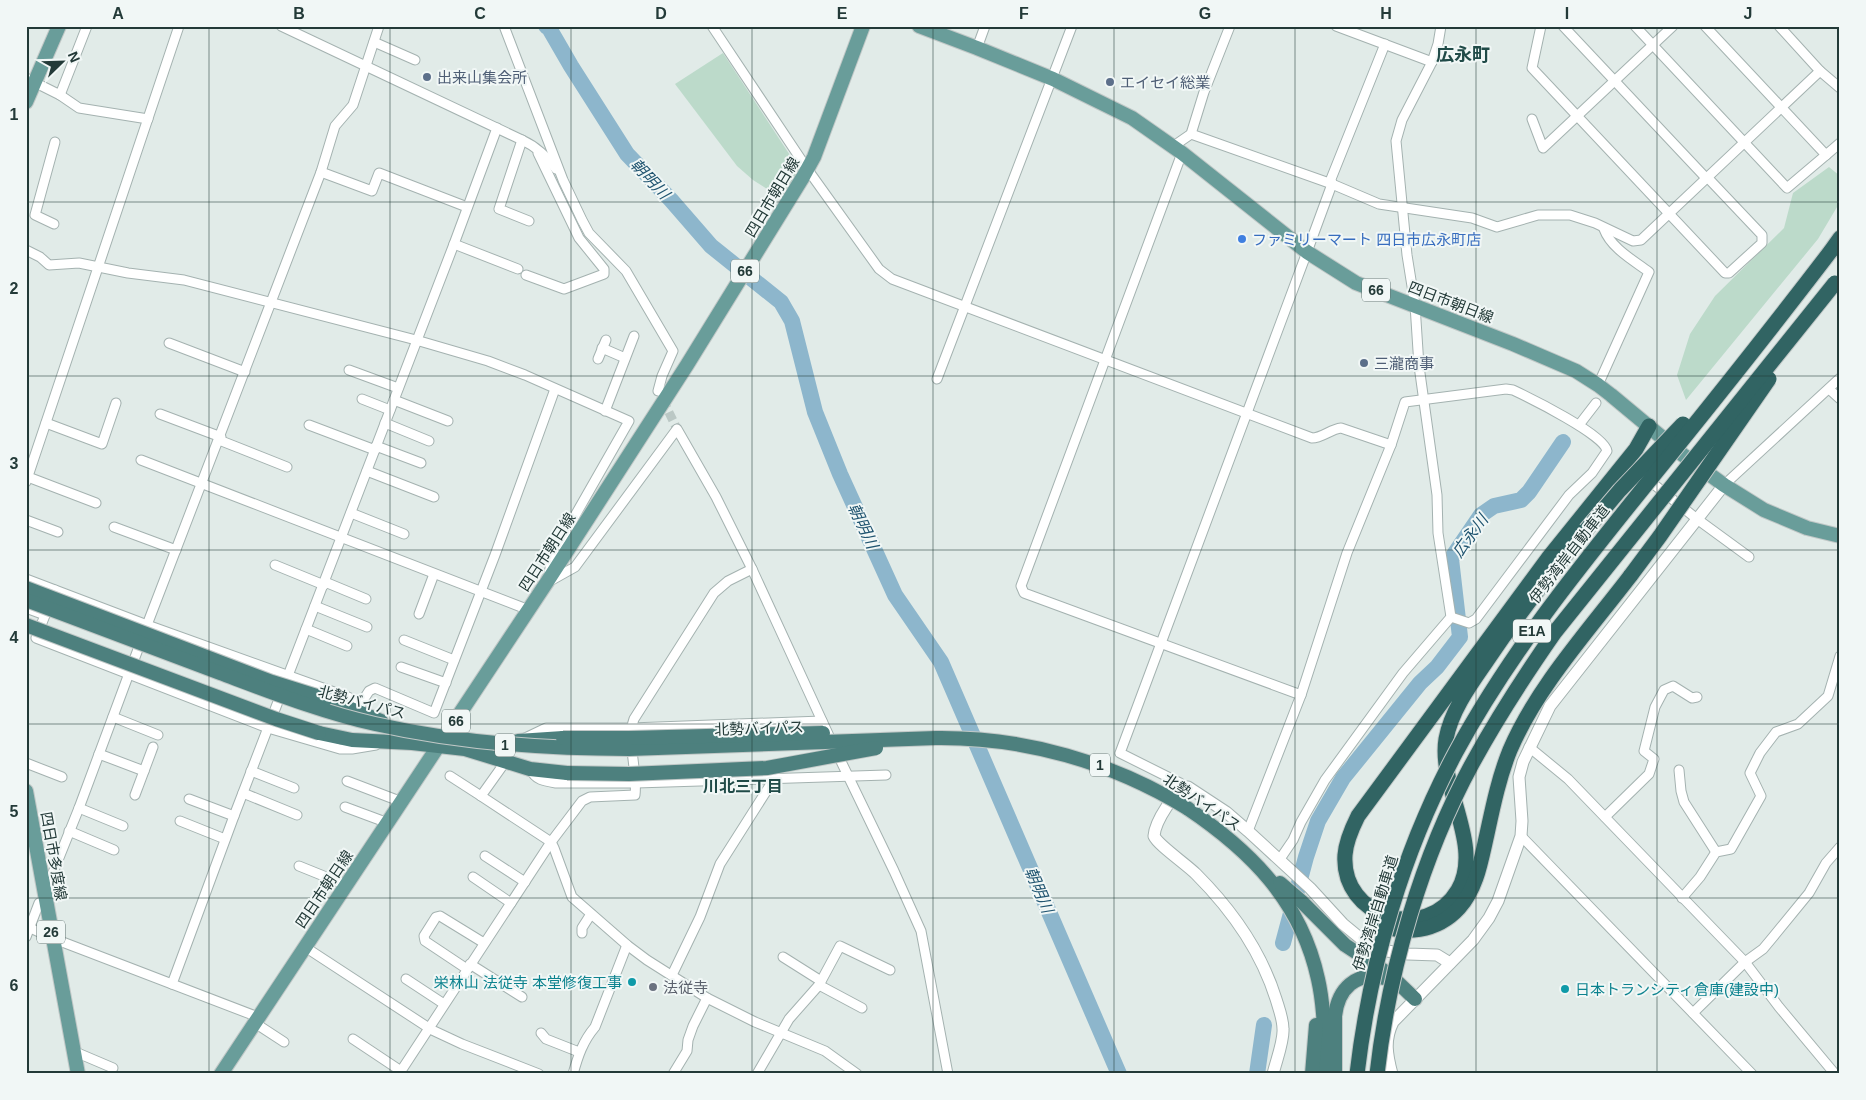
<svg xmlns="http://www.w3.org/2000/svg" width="1866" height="1100" font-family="Arial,'Noto Sans JP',sans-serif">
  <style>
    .green { fill: #bcdaca }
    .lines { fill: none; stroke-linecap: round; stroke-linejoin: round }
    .river { stroke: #8db6cc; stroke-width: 16 }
    .minor-tunnel { stroke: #bbc8c5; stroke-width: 9; stroke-dasharray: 9 4.5; stroke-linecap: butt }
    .minor-casing { stroke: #a4b2b0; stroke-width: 11 }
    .tertiary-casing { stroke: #a4b2b0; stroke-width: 13 }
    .primary-casing { stroke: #c1c8c7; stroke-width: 16 }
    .trunk-casing { stroke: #c1c8c7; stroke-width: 16 }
    .motorway-casing { stroke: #c1c8c7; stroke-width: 17 }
    .minor { stroke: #fff; stroke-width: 9 }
    .tertiary { stroke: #fff; stroke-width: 11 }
    .primary { stroke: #699d9a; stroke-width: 14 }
    .trunk { stroke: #4d807e; stroke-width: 14 }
    .motorway { stroke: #316463; stroke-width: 15 }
    .trunk-bridge-casing { stroke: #c1c8c7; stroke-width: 16; stroke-linecap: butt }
    .motorway-bridge-casing { stroke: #c1c8c7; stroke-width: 17; stroke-linecap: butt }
    .trunk-bridge { stroke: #4d807e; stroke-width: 14 }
    .motorway-bridge { stroke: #316463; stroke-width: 15 }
    .grid { fill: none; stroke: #233a38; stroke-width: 1; stroke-opacity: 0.55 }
    .service-dot { fill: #5c6f8a; stroke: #f1f7f6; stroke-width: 2 }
    .shop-dot { fill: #3f7fe0; stroke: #f1f7f6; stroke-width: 2 }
    .culture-dot { fill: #0f9aa8; stroke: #f1f7f6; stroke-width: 2 }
    .worship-dot { fill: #6b7280; stroke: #f1f7f6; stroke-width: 2 }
    .labels { text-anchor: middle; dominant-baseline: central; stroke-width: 4; stroke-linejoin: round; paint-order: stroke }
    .shield { fill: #f1f7f6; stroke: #617371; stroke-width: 1 }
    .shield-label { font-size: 14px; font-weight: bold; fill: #233a38 }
    .service-label { font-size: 15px; fill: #4e5e75; stroke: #f1f7f6; text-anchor: start }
    .street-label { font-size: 15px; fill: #233a38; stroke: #f1f7f6 }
    .shop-label { font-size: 15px; fill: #366cbe; stroke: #f1f7f6; text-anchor: start }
    .culture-label { font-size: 15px; fill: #0d838f; stroke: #f1f7f6; text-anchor: end }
    .worship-label { font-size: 15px; fill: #5b616d; stroke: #f1f7f6; text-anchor: start }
    .water-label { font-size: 16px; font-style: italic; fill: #215571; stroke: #f1f7f6 }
    .neighbourhood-label { font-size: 16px; font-weight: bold; fill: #204b48; stroke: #f1f7f6 }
    .quarter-label { font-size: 18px; font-weight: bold; fill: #204b48; stroke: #f1f7f6 }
    .neatline { fill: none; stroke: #233a38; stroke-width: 2 }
    .grid-label { font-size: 16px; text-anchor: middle; font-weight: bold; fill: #233a38 }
  </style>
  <rect width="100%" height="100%" fill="#e1ebe8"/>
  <!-- green -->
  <g class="green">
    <polygon points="723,53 801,172 783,199 753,180 737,166 675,84"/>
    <polygon points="1829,167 1840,176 1840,202 1818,239 1686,400 1677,375 1690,334 1715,296 1784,228 1793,193"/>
  </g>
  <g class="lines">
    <!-- river -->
    <g class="river">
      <polyline points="546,26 549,28 571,66 627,154 671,200 711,246 781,302 792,321 815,412 840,474 895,595 941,662 1119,1074"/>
      <polyline points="1283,943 1306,857 1318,821 1343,778 1420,683 1437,667 1460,637 1451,559 1481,515 1494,506 1521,500 1529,492 1563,442"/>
      <polyline points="1257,1074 1264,1025"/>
    </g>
    <!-- minor-tunnel -->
    <polyline class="minor-tunnel" points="663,400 677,429"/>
    <!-- minor casing -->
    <g class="minor-casing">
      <g id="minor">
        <path d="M281 26 522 140C537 147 546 156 556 169"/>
        <polyline points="504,26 563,180 582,220 589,233 626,271 673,351 662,376 658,391"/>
        <path d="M712 26 808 170 879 269 892 279 1312 438C1322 438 1331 429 1341 428L1391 445"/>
        <polyline points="1336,26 1432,62"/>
        <polyline points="1541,26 1532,68 1725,273 1729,273 1762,243 1762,235 1707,177"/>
        <polyline points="1563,26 1706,178"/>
        <polyline points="1635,26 1787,188 1826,155"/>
        <polyline points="1705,26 1826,155 1840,143"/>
        <polyline points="374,42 415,60"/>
        <polyline points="977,48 985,26"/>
        <polyline points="1820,71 1840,88"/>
        <polyline points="26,78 60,95 87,26"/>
        <polyline points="60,95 79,108 148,119"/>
        <polyline points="1532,119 1543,148 1673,26"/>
        <polyline points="1191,134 1332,184 1379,204 1472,218 1497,227 1538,215 1570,215 1595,223 1633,241 1641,240 1820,71 1779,26"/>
        <polyline points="522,140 499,209 529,221"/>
        <polyline points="1174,148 1178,143 1191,134 1204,92 1230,26"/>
        <polyline points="1182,153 1021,586 1024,593 1301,695"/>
        <polyline points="321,172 372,191 379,173 467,207"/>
        <polyline points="54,224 35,215 55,142"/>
        <polyline points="454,244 518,269"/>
        <polyline points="26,250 40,257 49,265 79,263 128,273 184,280 416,340 488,361 525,375 629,421 552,556 549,574"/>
        <polyline points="526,275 564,289 604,274 604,269 579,238 538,153"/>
        <polyline points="169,343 245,372"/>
        <polyline points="602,348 625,358"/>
        <polyline points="598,359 606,340"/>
        <polyline points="349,370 398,388"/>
        <polyline points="937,379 1072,26"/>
        <path d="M1598 385 1649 272C1633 260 1611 248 1604 229"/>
        <polyline points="1829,389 1840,399"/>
        <polyline points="362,399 390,410"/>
        <polyline points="394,400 448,421"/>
        <polyline points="605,411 634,336"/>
        <polyline points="160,414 221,437"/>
        <polyline points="46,423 102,444 116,403"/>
        <polyline points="385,423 429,441"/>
        <polyline points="309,425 375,450"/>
        <polyline points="1579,425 1596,403"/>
        <polyline points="219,440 287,467"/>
        <polyline points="376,446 421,463"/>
        <polyline points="141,460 529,610"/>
        <polyline points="367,471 434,497"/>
        <polyline points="28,477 96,503"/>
        <polyline points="1646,478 1697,519 1749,557"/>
        <polyline points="26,482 179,26"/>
        <polyline points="1724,485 1840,378"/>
        <polyline points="351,513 404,534"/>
        <polyline points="26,520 58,532"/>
        <polyline points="114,527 176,550"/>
        <polyline points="275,565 324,585"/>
        <path d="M26 579 147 625 348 697C355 700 359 702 361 710"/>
        <polyline points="550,581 575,567 677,429 716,497 752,569 829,736"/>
        <polyline points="325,582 366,599"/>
        <polyline points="55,590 36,638 268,728 340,749 352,749 376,745"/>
        <polyline points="315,606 367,627"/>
        <polyline points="26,608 45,615"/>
        <polyline points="419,614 434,574"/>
        <polyline points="306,629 347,646"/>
        <polyline points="404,640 454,660"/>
        <polyline points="401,667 446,683"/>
        <polyline points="360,705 369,691 375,688 434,713 495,555 555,389"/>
        <polyline points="113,717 158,735"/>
        <polyline points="523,739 546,728 631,728 822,721"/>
        <polyline points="1529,747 1568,779 1745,962 1779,1007 1835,1074"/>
        <polyline points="836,751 894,871 921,931 948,1074"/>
        <polyline points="99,754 144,771"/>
        <polyline points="506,761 481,796 551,842 554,848 572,897 627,945 647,960 707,998 755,1022 825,1051 857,1074"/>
        <polyline points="26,763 62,777"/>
        <path d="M530 769C536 780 543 781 556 783H636L886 775"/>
        <polyline points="1679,770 1681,791 1684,802 1716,852"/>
        <polyline points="251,771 294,788"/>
        <polyline points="450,776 481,796"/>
        <polyline points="347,781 402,802"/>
        <polyline points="1184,788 1180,783 1120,753 1307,252 1332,184 1331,179 1385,44"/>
        <polyline points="243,793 297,815"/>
        <polyline points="135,795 153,747"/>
        <polyline points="189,799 234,816"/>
        <polyline points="345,807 388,823"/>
        <polyline points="79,808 123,826"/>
        <polyline points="1605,817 1649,774 1654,759 1644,751 1655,707 1664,690 1673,686 1692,698 1697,697"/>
        <polyline points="180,821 225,839"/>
        <polyline points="69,831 114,850"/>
        <path d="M1248 831 1301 695 1347 553 1391 445 1405 402 1506 389 1513 390C1530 398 1605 435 1607 451L1592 473 1569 495 1476 619 1469 623 1451 617"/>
        <polyline points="1521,836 1752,1074"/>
        <polyline points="485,856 525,882"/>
        <polyline points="1280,859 1293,840 1301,822 1325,780 1403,673 1451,617 1438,533 1437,495 1419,366 1415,305 1407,255 1396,141 1402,120 1432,62 1438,44 1441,26"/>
        <polyline points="299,866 346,885"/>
        <polyline points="473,877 511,903"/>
        <polyline points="46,890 79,808 147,625 321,172 335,126 353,105 379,26"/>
        <polyline points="1682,898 1700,877 1716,852 1731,849 1761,796 1750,773 1760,753 1776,732 1798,724 1828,696 1840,656"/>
        <polyline points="26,926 52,938 258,1017"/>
        <polyline points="582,933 582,928 591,914"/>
        <polyline points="26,937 39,903"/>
        <polyline points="305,947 432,1030 462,1044 539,1074"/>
        <polyline points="783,957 821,981"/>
        <polyline points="470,964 522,997"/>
        <polyline points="467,969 425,941 424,936 436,917 440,916 484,943"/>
        <polyline points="672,975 700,917 720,864 774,779"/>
        <polyline points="406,979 444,1004"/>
        <polyline points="172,984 234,816 454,244 497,128"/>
        <polyline points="819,985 862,1008"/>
        <polyline points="1693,1013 1745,962 1763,949 1773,937 1809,893 1826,863 1840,847"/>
        <polyline points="255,1023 284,1042"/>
        <polyline points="541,1033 546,1039 579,1052"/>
        <polyline points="353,1039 401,1071"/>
        <polyline points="73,1051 113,1068"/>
        <path d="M399 1074 551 842 582 801 590 797 635 795C638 771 626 741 634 719L714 593 728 581 752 569"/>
        <path d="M573 1074C578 1056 583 1041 595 1027L627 945"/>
        <polyline points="673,1074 687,1051 688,1040 693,1026 707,998"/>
        <polyline points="757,1074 789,1019 819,985 840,946 890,970"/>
      </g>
    </g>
    <!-- tertiary casing -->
    <g class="tertiary-casing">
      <g id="tertiary">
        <path d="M1273 1074C1276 1061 1284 1041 1283 1029 1283 1019 1279 1009 1276 999 1261 951 1231 909 1196 874 1186 864 1158 845 1154 836 1155 822 1175 789 1188 787L1226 812 1248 831 1310 888 1343 924 1360 938 1368 944 1387 951 1408 954 1437 955 1450 963"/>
        <path d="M1392 1074C1387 1055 1384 1040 1393 1022L1473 940 1489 918 1498 901 1521 836 1522 821 1519 777 1523 762 1550 706 1724 485"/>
      </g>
    </g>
    <!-- primary casing -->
    <g class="primary-casing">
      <g id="primary">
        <polyline points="919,26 977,48 1053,79 1132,118 1182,153 1307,252 1356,283 1513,344 1576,371 1598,385 1611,395 1683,455 1724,485 1764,510 1807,528 1840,536"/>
        <polyline points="26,102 59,26"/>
        <polyline points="26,791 78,1074"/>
        <polyline points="221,1074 547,582 687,365 803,177 814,157 863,26"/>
      </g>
    </g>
    <!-- trunk casing -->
    <g class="trunk-casing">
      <g id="trunk">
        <polyline points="326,699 381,721"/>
        <polyline points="319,733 352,740 412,743 465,749 530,769 567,773"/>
        <polyline points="518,741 563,738"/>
        <path d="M1187 808C1251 851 1301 901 1318 979 1325 1010 1324 1042 1326 1074"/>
        <polyline points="1280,883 1301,901 1345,945 1389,974 1415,999"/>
        <polyline points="1312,1074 1316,1025"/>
        <path d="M1335 1074V1016C1338 989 1356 971 1384 978"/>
      </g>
    </g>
    <!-- motorway casing -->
    <g class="motorway-casing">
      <g id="motorway">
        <polyline points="1830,252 1840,238"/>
        <path d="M1586 530C1551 572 1517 616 1486 662 1470 685 1451 711 1446 739 1438 787 1484 845 1458 890 1426 944 1341 918 1345 855 1346 841 1352 828 1358 816L1549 557 1636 449 1649 426"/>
        <path d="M1375 923C1404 936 1437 932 1459 908 1477 888 1481 860 1487 834 1493 806 1499 777 1510 750 1537 687 1589 630 1631 575"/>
      </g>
    </g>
    <!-- minor -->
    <use href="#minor" class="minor"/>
    <!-- tertiary -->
    <use href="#tertiary" class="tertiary"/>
    <!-- primary -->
    <use href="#primary" class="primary"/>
    <!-- trunk -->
    <use href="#trunk" class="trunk"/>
    <!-- motorway -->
    <use href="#motorway" class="motorway"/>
    <!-- trunk-bridge casing -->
    <g class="trunk-bridge-casing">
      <g id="trunk-bridge">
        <polyline points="26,588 272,682 326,699"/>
        <path d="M26 600C91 625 156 649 220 673 271 692 322 712 375 724 459 743 543 749 629 749L936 738C1025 737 1111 762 1187 808"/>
        <polyline points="26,625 276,719 319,733"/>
        <polyline points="563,738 629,738 823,733"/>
        <polyline points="567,773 629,774 767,768 876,748"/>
      </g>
    </g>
    <!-- motorway-bridge casing -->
    <g class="motorway-bridge-casing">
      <g id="motorway-bridge">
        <polyline points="1586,530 1620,490 1683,424"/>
        <polyline points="1631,575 1660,536 1769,379"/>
        <path d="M1357 1074C1370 963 1403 851 1456 752 1510 652 1582 564 1653 476 1713 402 1772 328 1830 252"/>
        <path d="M1377 1074C1389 969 1422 856 1472 764 1497 718 1525 675 1555 632L1835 283"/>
      </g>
    </g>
    <!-- trunk-bridge -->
    <use href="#trunk-bridge" class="trunk-bridge"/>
    <!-- motorway-bridge -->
    <use href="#motorway-bridge" class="motorway-bridge"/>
  </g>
  <!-- grid -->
  <path class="grid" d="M209 26V1074M390 26V1074M571 26V1074M752 26V1074M933 26V1074M1114 26V1074M1295 26V1074M1476 26V1074M1657 26V1074M26 202H1840M26 376H1840M26 550H1840M26 724H1840M26 898H1840"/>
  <!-- markers -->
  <g class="service-dot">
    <circle cx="427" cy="77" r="5"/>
    <circle cx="1110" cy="82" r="5"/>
    <circle cx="1364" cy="363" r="5"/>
  </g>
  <circle class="shop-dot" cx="1242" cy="239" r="5"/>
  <g class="culture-dot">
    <circle cx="632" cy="982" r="5"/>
    <circle cx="1565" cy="989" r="5"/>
  </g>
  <circle class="worship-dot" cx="653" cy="987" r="5"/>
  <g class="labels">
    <!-- shield labels -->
    <g class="shield">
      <rect x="731" y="259.5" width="28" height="23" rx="4"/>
      <rect x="1362" y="278.5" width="28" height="23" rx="4"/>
      <rect x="1513" y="619.5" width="38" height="23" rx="4"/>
      <rect x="442" y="709.5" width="28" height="23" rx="4"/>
      <rect x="495" y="733.5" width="20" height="23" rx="4"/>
      <rect x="1090" y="753.5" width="20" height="23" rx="4"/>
      <rect x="37" y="920.5" width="28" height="23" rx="4"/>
    </g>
    <g class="shield-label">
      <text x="745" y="271">66</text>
      <text x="1376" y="290">66</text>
      <text x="1532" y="631">E1A</text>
      <text x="456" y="721">66</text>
      <text x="505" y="745">1</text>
      <text x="1100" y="765">1</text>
      <text x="51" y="932">26</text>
    </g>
    <!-- service labels -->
    <g class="service-label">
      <text x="437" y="77">出来山集会所</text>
      <text x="1120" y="82">エイセイ総業</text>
      <text x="1374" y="363">三瀧商事</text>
    </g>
    <!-- street labels -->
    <g class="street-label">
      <text transform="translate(772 197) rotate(-59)">四日市朝日線</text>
      <text transform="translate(1451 302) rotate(21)">四日市朝日線</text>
      <text transform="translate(547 552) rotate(-57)">四日市朝日線</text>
      <text transform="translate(1569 554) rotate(-52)">伊勢湾岸自動車道</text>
      <text transform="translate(362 702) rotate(15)">北勢バイパス</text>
      <text transform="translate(759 728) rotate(-2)">北勢バイパス</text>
      <text transform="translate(1202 802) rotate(34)">北勢バイパス</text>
      <text transform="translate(54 856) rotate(80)">四日市多度線</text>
      <text transform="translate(324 889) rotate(-56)">四日市朝日線</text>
      <text transform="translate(1375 913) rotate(-73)">伊勢湾岸自動車道</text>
    </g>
    <!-- shop labels -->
    <g class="shop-label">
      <text x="1252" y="239">ファミリーマート 四日市広永町店</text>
    </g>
    <!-- culture labels -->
    <g class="culture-label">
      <text x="622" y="982">栄林山 法従寺 本堂修復工事</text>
      <text x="1575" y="989" text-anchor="start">日本トランシティ倉庫(建設中)</text>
    </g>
    <!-- worship labels -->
    <g class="worship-label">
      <text x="663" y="987">法従寺</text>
    </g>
    <!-- water labels -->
    <g class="water-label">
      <text transform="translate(650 179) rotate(47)">朝明川</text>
      <text transform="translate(863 526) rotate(65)">朝明川</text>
      <text transform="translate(1470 536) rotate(-54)">広永川</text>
      <text transform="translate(1039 890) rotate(67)">朝明川</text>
    </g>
    <!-- neighbourhood labels -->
    <g class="neighbourhood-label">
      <text x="743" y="786">川北三丁目</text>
    </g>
    <!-- quarter labels -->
    <g class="quarter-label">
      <text x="1463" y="55">広永町</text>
    </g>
  </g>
  <!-- border -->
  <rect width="1866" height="1100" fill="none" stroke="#f1f7f6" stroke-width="55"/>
  <!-- north arrow -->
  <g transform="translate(62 62) rotate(67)" stroke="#f1f7f6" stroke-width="4" paint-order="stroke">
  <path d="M0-4L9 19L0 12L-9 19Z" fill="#233a38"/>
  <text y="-8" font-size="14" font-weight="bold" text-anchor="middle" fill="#233a38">N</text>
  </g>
  <rect x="28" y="28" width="1810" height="1044" class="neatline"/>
  <g class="grid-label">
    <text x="118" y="19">A</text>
    <text x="299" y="19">B</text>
    <text x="480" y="19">C</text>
    <text x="661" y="19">D</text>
    <text x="842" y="19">E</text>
    <text x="1024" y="19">F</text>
    <text x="1205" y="19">G</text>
    <text x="1386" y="19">H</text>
    <text x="1567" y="19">I</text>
    <text x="1748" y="19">J</text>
    <text x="14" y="120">1</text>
    <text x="14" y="294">2</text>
    <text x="14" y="469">3</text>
    <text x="14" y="643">4</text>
    <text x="14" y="817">5</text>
    <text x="14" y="991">6</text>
  </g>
</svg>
